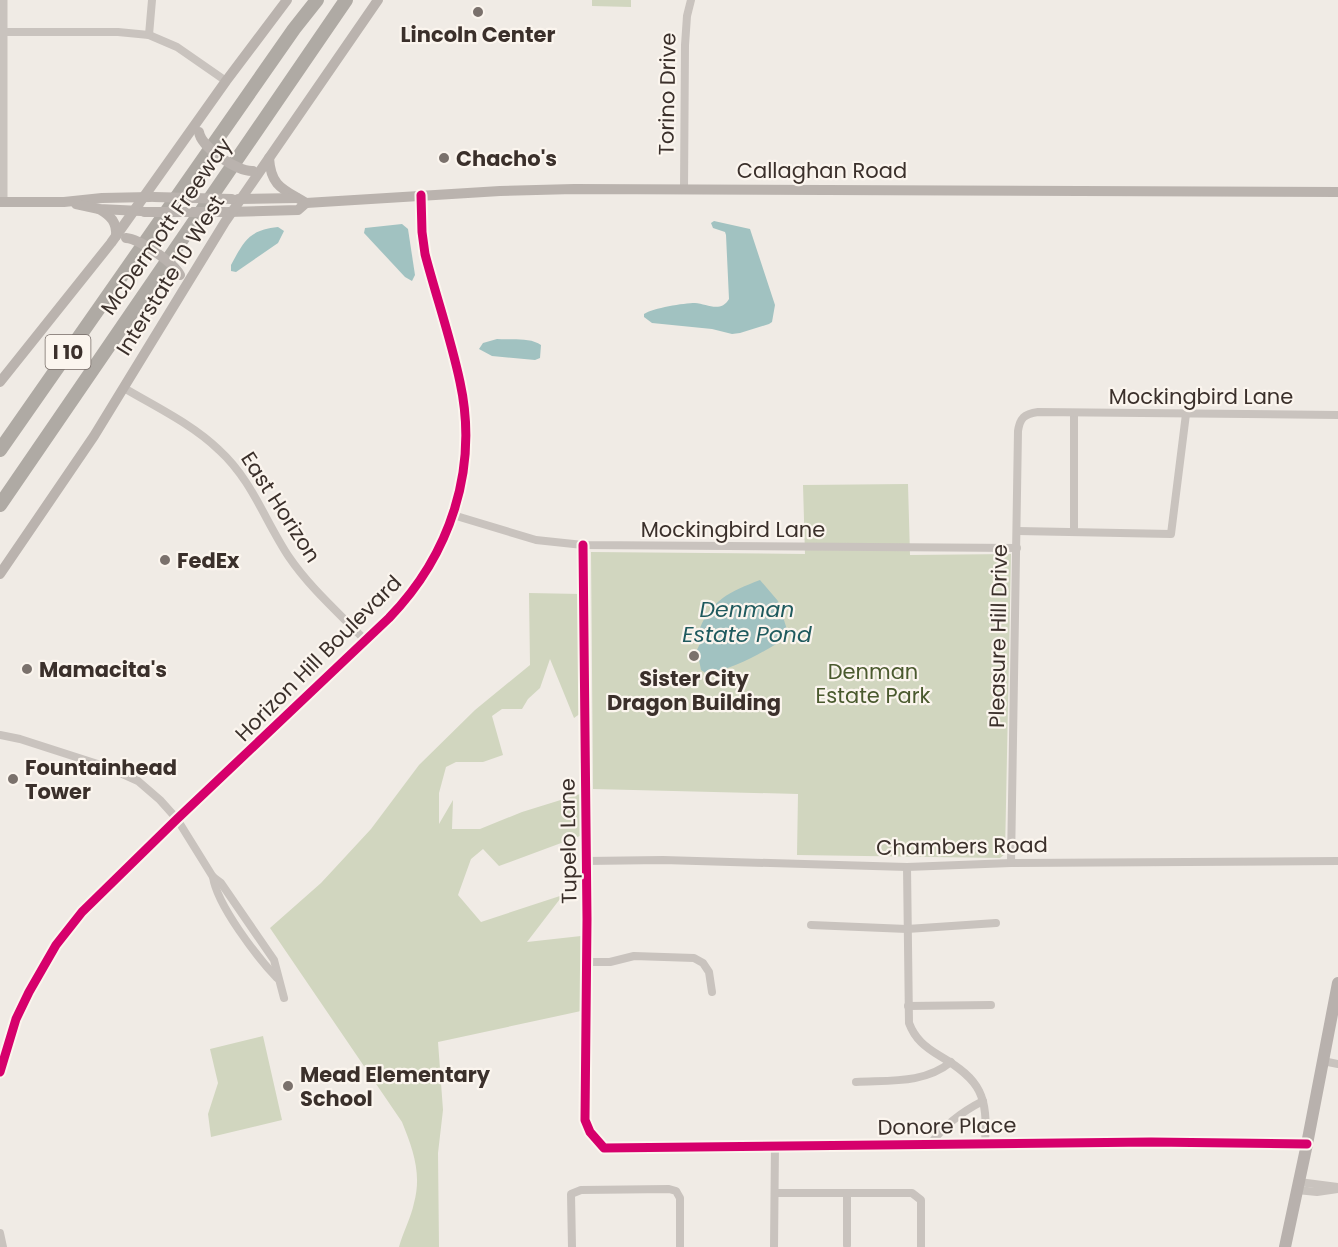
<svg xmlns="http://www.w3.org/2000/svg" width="1338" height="1247" font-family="Poppins,sans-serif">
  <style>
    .green { fill: #d1d6bf }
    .water { fill: #a1c2c1 }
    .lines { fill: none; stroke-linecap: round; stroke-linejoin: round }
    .minor { stroke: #c9c3be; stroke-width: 8 }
    .tertiary { stroke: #c9c3be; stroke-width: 9 }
    .secondary { stroke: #bab3ae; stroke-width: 10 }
    .primary { stroke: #b8b1ad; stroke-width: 12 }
    .motorway { stroke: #afaaa4; stroke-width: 14 }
    .secondary-bridge { stroke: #bab3ae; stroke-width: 10 }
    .cycleway-casing { stroke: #fbf5ee; stroke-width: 13 }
    .cycleway { stroke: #d6006c; stroke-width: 9 }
    .poi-dot { fill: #7a716c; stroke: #fbf5ee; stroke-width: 2 }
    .labels { text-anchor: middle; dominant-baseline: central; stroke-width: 4.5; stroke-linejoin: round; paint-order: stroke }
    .shield { fill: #fbf5ee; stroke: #756b66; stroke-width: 1.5 }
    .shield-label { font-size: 20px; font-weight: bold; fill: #3b302b }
    .poi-label { font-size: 21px; font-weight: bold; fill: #3b302b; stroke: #fbf5ee; text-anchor: start }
    .street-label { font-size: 21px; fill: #3b302b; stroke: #fbf5ee }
    .park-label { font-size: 21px; fill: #4a5a2e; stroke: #fbf5ee }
    .water-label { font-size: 22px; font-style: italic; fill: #1f5a5e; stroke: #fbf5ee }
  </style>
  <rect width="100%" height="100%" fill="#f0ebe5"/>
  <!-- green -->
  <g class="green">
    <polygon points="592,0 631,0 631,7 592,6"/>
    <polygon points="908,484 910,555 1011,554 1005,854 1000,858 797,855 798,794 593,789 591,552 805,554 803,485"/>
    <path d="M529 593 581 594V713L574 718 550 659 540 688 528 699 522 709H502L492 716 503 755 483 762H456L446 767 439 793V824L453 800 452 829H480L522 812 580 794V836L499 866 483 849 471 859 458 895 481 922 563 895 527 942 581 936V1011L438 1042 443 1110 438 1153 439 1247H399C403 1232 411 1218 414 1203 422 1174 413 1149 402 1122L270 928 321 883 371 829 419 765 475 710 530 665Z"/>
    <polygon points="263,1036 282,1120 211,1137 208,1114 218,1083 210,1049"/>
  </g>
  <!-- water -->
  <g class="water">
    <path d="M714 221 750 229 775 305 772 322 769 324 740 333 732 334 712 329 652 323 644 317V314C653 308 684 303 695 303 707 304 721 313 729 299L726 235 725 232 713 228 711 223Z"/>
    <polygon points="402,224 408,229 415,275 412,281 405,277 364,233 365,228"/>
    <path d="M278 227 284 231 278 243 236 272 231 271V265C244 241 249 230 278 227Z"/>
    <path d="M497 339C511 340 530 337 541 345L540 358 535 360 492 356 479 349 483 343Z"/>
    <path d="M760 580 778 601 789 636C762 653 738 667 707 674L701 670 697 650 702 639 698 634C708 601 731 591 760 580Z"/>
  </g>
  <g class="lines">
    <!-- minor -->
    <g class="minor">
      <polyline points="3,32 118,32 149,35 177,47 226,81"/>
      <polyline points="149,35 152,0"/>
      <polyline points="684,189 685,45 687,16 691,0"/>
      <path d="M124 388C156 407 192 424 219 450 252 480 265 521 289 557 310 588 340 614 366 641"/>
      <polyline points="453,515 536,540 583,545 1017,548"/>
      <polyline points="1018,531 1171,534 1186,414"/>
      <polyline points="1074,531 1074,413"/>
      <polyline points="583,545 587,919 585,1120 590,1132 604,1148 1151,1142 1307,1144"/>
      <polyline points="0,735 20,739 107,767 138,781 160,800 177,819 213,877 221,883 274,960 284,998"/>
      <polyline points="586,861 663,860 907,867 1011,863 1338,861"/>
      <path d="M1011 863 1018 431C1020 418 1024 414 1038 412L1338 415"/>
      <path d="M907 867 909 1023C915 1039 925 1047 940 1056 981 1080 988 1096 985 1143"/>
      <path d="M213 877C217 905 257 957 277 978"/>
      <polyline points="811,925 907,929 996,923"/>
      <polyline points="587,962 610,962 634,956 694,958 703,963 709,972 712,992"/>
      <polyline points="908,1006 991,1005"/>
      <polyline points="1323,1061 1338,1064"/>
      <path d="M0 1072 16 1019 29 992 56 945 82 912 177 819 389 618C450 555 479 469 460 382 451 339 436 296 425 254L422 232 421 195"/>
      <path d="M856 1082C889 1080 924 1084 951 1062"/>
      <path d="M929 1146C944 1125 961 1112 983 1101"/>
      <polyline points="1299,1182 1338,1187"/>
      <polyline points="1297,1190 1317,1192 1338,1189"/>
      <polyline points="775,1193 912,1193 921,1200 921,1247"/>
      <polyline points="0,1233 3,1247"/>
      <polyline points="847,1245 847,1193"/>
      <polyline points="572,1247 571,1194 581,1190 669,1189 676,1191 680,1198 680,1247"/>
      <polyline points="774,1247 775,1145"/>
    </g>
    <!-- tertiary -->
    <polyline class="tertiary" points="3,202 3,0"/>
    <!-- secondary -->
    <g class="secondary">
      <path d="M269 158C271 187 283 189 306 203L500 191 574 189 1338 192"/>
      <polyline points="238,199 297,198"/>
      <polyline points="0,202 64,202 102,198 150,197"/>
      <polyline points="76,204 99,209 141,211"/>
      <path d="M99 209C111 216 117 222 116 236"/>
      <polyline points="228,212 298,210 306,203"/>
      <polyline points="0,382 111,243 226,81 287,0"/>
      <polyline points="0,574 94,436 225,222 378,0"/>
    </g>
    <!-- primary -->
    <polyline class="primary" points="1285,1247 1307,1144 1338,983"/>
    <!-- motorway -->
    <g class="motorway">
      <polyline points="0,450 294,29 317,0"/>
      <polyline points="0,505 346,0"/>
    </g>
    <!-- secondary-bridge -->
    <g class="secondary-bridge">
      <path d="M199 132C201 147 237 172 253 171"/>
      <polyline points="154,197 232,199"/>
      <polyline points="144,212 225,212"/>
      <path d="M126 238C140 239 174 263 180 275"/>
    </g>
    <!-- cycleway casing -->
    <g class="cycleway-casing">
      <g id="cycleway">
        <polyline points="583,545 587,919 585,1120 590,1132 604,1148 1151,1142 1307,1144"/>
        <path d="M0 1072 16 1019 29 992 56 945 82 912 177 819 389 618C450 555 479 469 460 382 451 339 436 296 425 254L422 232 421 195"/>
      </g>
    </g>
    <!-- cycleway -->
    <use href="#cycleway" class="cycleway"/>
  </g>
  <!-- markers -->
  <g class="poi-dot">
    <circle cx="478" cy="12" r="6"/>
    <circle cx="444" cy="158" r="6"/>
    <circle cx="165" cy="560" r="6"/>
    <circle cx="694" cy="656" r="6"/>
    <circle cx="27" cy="669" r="6"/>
    <circle cx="13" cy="779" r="6"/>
    <circle cx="288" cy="1086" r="6"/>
  </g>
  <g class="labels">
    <!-- shield labels -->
    <rect class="shield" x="45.5" y="335" width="45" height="34" rx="4.5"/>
    <g class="shield-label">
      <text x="68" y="352">I 10</text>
    </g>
    <!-- poi labels -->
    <g class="poi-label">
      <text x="478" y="34" text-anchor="middle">Lincoln Center</text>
      <text x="456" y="158">Chacho's</text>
      <text x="177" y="560">FedEx</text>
      <text x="39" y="669">Mamacita's</text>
      <text x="694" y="678" text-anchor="middle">Sister City<tspan x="694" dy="24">Dragon Building</tspan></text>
      <text x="25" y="767">Fountainhead<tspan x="25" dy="24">Tower</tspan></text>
      <text x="300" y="1074">Mead Elementary<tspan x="300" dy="24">School</tspan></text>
    </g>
    <!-- street labels -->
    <g class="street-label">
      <text transform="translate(667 94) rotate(-89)">Torino Drive</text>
      <text x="822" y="170">Callaghan Road</text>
      <text transform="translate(166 226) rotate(-55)">McDermott Freeway</text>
      <text transform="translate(170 275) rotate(-58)">Interstate 10 West</text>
      <text x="1201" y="396">Mockingbird Lane</text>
      <text transform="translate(281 507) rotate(57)">East Horizon</text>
      <text x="733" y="529">Mockingbird Lane</text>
      <text transform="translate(998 636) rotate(-89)">Pleasure Hill Drive</text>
      <text transform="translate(318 658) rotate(-45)">Horizon Hill Boulevard</text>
      <text transform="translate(568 841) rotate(-91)">Tupelo Lane</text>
      <text transform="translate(962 846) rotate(-1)">Chambers Road</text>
      <text transform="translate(947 1126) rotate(-1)">Donore Place</text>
    </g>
    <!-- park labels -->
    <g class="park-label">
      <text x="873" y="671">Denman<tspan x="873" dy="24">Estate Park</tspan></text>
    </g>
    <!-- water labels -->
    <g class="water-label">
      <text x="747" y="609">Denman<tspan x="747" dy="25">Estate Pond</tspan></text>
    </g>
  </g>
</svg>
